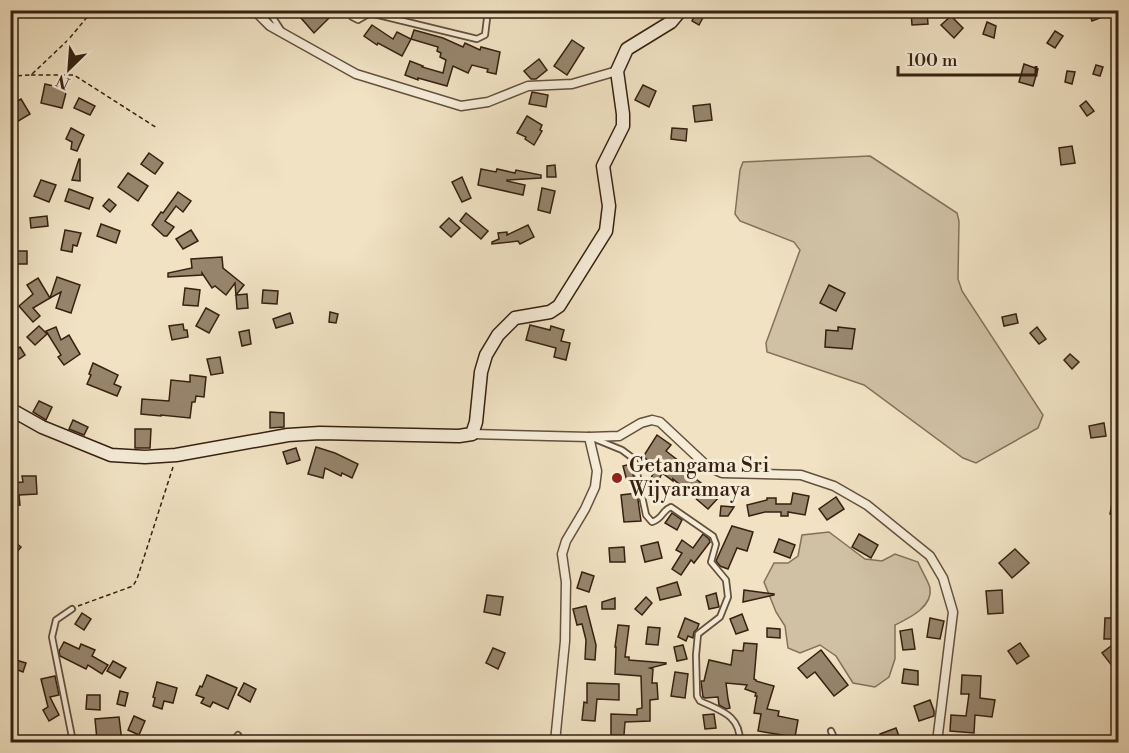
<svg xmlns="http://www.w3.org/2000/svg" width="1129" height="753" font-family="'Libre Bodoni',serif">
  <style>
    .green { fill: #d0c1a5; stroke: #83715a; stroke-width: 1.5 }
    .building { fill: #97856d; stroke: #362110; stroke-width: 1.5 }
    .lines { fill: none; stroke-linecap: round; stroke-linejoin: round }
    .lane-casing { stroke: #64513d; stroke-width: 8 }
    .street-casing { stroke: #64513d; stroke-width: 11 }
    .secondary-casing { stroke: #362110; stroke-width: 15 }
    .path { stroke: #362110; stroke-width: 1.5; stroke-dasharray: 4.5 3; stroke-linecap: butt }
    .lane { stroke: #f5ecd8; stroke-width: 4.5 }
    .street { stroke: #f5ecd8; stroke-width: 8 }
    .secondary { stroke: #f5ecd8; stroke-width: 12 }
    .poi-dot { fill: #8f2418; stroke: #f5ecd8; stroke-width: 2 }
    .labels { text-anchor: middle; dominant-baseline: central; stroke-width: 6; stroke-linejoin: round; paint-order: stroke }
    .poi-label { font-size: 21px; fill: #362110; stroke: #f5ecd8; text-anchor: start }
  </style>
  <rect width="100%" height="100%" fill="#f0e2c3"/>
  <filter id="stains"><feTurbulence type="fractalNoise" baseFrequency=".00333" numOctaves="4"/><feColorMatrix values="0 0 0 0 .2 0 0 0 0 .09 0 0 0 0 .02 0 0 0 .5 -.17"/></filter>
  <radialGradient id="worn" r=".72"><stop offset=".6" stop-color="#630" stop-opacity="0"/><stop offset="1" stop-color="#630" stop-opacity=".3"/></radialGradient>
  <!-- green -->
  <g class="green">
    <polygon points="870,156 957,213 959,221 958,279 962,291 1043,415 1038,428 976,463 963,458 864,385 767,352 766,343 800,250 794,242 740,221 735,214 740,170 743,162"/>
    <path d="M829 532 865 559 882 561 895 554 918 562C921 570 928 580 930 588 933 607 909 618 895 625V659L889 677 875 687 853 683 836 656 820 645 800 653 788 648 785 626 776 612 764 582 774 563H788L798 556 802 535Z"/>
  </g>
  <!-- building -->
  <g class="building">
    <polygon points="310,10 337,10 314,33 301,18"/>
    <polygon points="697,10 707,10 699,25 692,21"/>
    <polygon points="1088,10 1099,10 1102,17 1092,21"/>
    <polygon points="927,11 928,24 912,25 911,12"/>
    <polygon points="951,16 963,28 954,38 941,25"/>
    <polygon points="987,22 996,26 994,38 983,34"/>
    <polygon points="372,25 393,39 397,32 411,39 402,56 378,43 377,45 364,36"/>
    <polygon points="414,30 443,38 463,47 465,43 480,50 481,47 500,52 496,74 487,72 488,69 472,65 468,73 453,66 447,86 418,78 418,80 405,75 410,61 423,66 422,67 443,73 446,60 440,57 441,53 437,51 438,47 411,39"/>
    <polygon points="1055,31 1063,36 1055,48 1047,43"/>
    <polygon points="572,40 584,48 567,75 554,66"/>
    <polygon points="539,59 547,70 536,79 531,79 524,71"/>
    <polygon points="1024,64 1038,69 1033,86 1019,82"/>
    <polygon points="1096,65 1103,67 1100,76 1093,74"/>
    <polygon points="1067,71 1075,72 1072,84 1065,82"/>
    <polygon points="45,84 67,89 62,108 41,103"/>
    <polygon points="643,85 656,91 649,107 635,100"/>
    <polygon points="532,92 548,95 546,107 529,104"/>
    <polygon points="79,98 95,106 90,115 74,108"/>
    <polygon points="21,99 30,114 10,126 10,105"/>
    <polygon points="1086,101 1094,111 1087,116 1080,106"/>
    <polygon points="710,104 712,120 695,122 693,106"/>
    <polygon points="527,116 542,125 540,130 542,131 534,145 525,139 526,137 517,133"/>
    <polygon points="71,128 84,135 77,151 71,149 72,142 66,139"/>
    <polygon points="672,128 687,129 686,141 671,139"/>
    <polygon points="1072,146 1075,163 1061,165 1059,148"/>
    <polygon points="149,153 163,163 155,174 141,164"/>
    <polygon points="79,159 80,159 80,181 72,180"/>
    <polygon points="555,165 556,177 547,177 547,166"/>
    <polygon points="481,169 496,172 497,169 515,173 516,170 541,175 541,178 507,180 507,181 525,185 523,195 478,185"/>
    <polygon points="128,173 148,186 138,201 118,187"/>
    <polygon points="462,177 471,198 462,202 452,182"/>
    <polygon points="41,180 56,185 49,202 34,196"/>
    <polygon points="542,188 555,191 550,213 538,210"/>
    <polygon points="69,189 93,198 89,209 65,201"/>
    <polygon points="178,192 191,201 183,212 176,206 165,221 174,227 167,236 164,236 152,225 161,212 163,213"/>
    <polygon points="109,199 116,205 110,212 103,206"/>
    <polygon points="466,213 488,231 481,239 460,221"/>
    <polygon points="47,216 48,226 31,228 30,218"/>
    <polygon points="449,218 460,228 451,237 440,227"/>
    <polygon points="101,224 120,231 116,243 97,236"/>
    <polygon points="528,225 534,237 520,244 518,241 492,244 492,242 499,239 498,233 507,232 507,235"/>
    <polygon points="65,230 81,233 77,246 73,245 72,252 61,250"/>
    <polygon points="191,230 198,241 183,249 176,239"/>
    <rect x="10" y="251" width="17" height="13"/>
    <polygon points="222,257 223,268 244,285 236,295 247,294 248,308 237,309 235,283 226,295 215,286 212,288 202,273 202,275 168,277 168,273 192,268 191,259"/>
    <polygon points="57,277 80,285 71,313 56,308 61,292 50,298"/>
    <polygon points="38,278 50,298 33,308 40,316 33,322 19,306 33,294 27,285"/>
    <polygon points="829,285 845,293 836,311 820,303"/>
    <polygon points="185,288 200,290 198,306 183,305"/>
    <polygon points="263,290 278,291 277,304 262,303"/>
    <polygon points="206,308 219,315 209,333 196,326"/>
    <polygon points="330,312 338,314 336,323 329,322"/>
    <polygon points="290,313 293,323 276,328 273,319"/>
    <polygon points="1016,314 1018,323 1004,326 1002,317"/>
    <polygon points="183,324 184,330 187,330 188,337 172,340 169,326"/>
    <polygon points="530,325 550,330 551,326 564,330 561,341 570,343 566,360 554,357 556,348 526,340"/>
    <polygon points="39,326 47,334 35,345 27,337"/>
    <polygon points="56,327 61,340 69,335 80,354 64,365 58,357 61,355 46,331"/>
    <polygon points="838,327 855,329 852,349 825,347 826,330 838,331"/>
    <polygon points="1037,327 1046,339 1039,344 1030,333"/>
    <polygon points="249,330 251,344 242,346 239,332"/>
    <polygon points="20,347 25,355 10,365 10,353"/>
    <polygon points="1070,354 1079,362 1072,369 1064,360"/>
    <polygon points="220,357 223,373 211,375 207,359"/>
    <polygon points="93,363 118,375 114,384 121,387 117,396 87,384 91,375 89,374"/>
    <polygon points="190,375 206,377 204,397 196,396 195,402 192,402 190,418 161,415 161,416 141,414 142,399 169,401 171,380 190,382"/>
    <polygon points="39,401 52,407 46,420 33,412"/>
    <polygon points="270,412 284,413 284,427 270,428"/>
    <polygon points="73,420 88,427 84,435 69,429"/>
    <polygon points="1104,423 1106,436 1091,438 1089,426"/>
    <polygon points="135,429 151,429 150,448 135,448"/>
    <polygon points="657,435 671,445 666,451 684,465 682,468 705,486 706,485 719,497 708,509 673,479 673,481 662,473 658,482 651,478 657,466 643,457"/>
    <polygon points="316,447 335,453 358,464 352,478 342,473 341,476 325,468 323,478 308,474"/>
    <polygon points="296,448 300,460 287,464 283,452"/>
    <polygon points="631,464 634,479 627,481 623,466"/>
    <polygon points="22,476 36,476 37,494 19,495 20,505 10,506 10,483 23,482"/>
    <polygon points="1115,488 1119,488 1119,516 1110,514"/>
    <polygon points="637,493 641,521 624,522 621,495"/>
    <polygon points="793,493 809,496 805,515 788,512 788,516 781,516 781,512 765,512 749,516 747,505 767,500 767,498 776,498 776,504 791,504"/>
    <polygon points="836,497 844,509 827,520 819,509"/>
    <polygon points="721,506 734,507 728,516 720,516"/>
    <polygon points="672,513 682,520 677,530 665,523"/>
    <polygon points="732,526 753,532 747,551 737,548 728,569 720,566 716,561"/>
    <polygon points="703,534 709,539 710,542 694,563 691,560 681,575 672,569 682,553 676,550 682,540 693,548"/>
    <polygon points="859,534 878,545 871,558 852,547"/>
    <polygon points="10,538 21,547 10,560"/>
    <polygon points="779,539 795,545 790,558 774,552"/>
    <polygon points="658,542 662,558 645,562 641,546"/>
    <polygon points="624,547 625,562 610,562 609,548"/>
    <polygon points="1015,549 1029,563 1012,578 999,563"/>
    <polygon points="582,572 594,576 589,592 577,588"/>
    <polygon points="677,582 681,595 660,600 657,588"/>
    <polygon points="744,590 774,594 774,595 743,602"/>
    <polygon points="1002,590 1003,613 988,614 986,591"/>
    <polygon points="716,593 719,607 709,609 706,596"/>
    <polygon points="487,595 503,597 500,615 484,612"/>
    <polygon points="646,597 652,603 642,615 635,609"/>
    <polygon points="615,598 615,609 602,609 602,602"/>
    <polygon points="586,606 596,645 595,660 585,659 586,640 582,624 577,625 573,609"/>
    <polygon points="82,613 91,619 84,630 75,624"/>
    <polygon points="742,614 748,630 736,634 730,619"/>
    <polygon points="685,618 699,624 697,629 694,632 693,638 688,636 686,641 678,637"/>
    <polygon points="930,618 944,621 940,639 927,637"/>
    <polygon points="1105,618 1119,618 1119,639 1104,639"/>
    <polygon points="618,625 629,626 625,657 629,657 629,660 666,663 666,664 650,668 653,669 652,683 657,683 658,699 650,700 650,721 625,722 624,735 611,735 611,714 637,715 637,709 642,708 641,676 615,674 616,647 615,647"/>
    <polygon points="648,627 660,628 658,645 646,644"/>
    <polygon points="767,628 780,629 780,638 767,637"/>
    <polygon points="912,629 915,649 903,650 900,631"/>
    <polygon points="1119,640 1119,662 1113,667 1102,653"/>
    <polygon points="64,642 79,649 81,644 95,650 92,656 108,665 102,674 88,665 86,669 60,656 59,651"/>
    <polygon points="744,643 757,644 754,679 756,680 756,681 774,686 767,709 779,711 778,716 798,720 795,737 758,731 761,714 754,713 757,696 755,696 756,693 745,689 747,685 726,683 728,699 730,708 726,709 719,705 718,697 705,698 703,697 701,681 704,681 709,660 731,665 733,650 743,651"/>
    <polygon points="1020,643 1029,656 1017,664 1008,651"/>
    <polygon points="683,645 687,659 677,661 674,647"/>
    <polygon points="493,648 505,653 498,669 486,663"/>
    <polygon points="821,650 848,685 834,696 815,672 807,678 798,668"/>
    <polygon points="16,660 26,663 23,672 13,668"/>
    <polygon points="113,661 126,668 120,678 107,671"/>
    <polygon points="904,669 918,671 918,685 902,683"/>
    <polygon points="675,672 688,674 685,698 671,696"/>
    <polygon points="207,675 237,688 228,709 213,702 210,707 201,703 204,698 196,695 200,686 202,687"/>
    <polygon points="962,675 981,676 980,698 995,700 992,717 975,715 974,733 950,731 951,715 966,716 969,694 961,694"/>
    <polygon points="55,676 59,695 50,697 59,715 49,721 43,710 48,707 41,679"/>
    <polygon points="157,682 177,688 173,703 164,701 162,709 153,706 155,698 153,697"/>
    <polygon points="244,683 256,689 250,702 238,695"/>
    <polygon points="587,683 619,684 619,700 597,699 595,721 582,720 584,702 587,703"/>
    <polygon points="120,691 128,693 125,706 117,704"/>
    <polygon points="87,695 100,695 100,710 86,709"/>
    <polygon points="930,700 934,711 934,716 919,721 914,706"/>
    <polygon points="714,714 716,728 705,729 703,715"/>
    <polygon points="134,716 145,721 139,735 128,730"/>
    <polygon points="119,717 122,742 108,742 108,739 97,740 95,719"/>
    <polygon points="896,728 901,742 883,742 880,734"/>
  </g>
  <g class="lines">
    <!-- lane casing -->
    <g class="lane-casing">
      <g id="lane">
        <polyline points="268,10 281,30"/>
        <polyline points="350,10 352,17 358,20 370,13 477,39 485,35 488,10"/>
        <path d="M595 439 622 450 634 459 646 515 652 522C664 518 661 511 671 507L713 536 716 544 711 562 726 580 728 597 720 617 698 634 696 655 697 696 700 701C721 711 740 715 740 742"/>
        <polyline points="72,609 56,620 52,637 73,742"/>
        <polyline points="831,731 836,742"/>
        <polyline points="233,742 238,735"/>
      </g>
    </g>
    <!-- street casing -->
    <g class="street-casing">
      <g id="street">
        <polyline points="254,10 270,26 356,74 461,106 488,102 528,86 572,84 617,71"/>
        <polyline points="472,434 589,437 619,436 641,423 652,420 660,422 707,466 722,473 801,475 834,486 867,505 930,556 943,578 953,612 937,742"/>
        <polyline points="555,742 565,641 566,582 562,554 566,541 585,509 595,487 597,471 589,437"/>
      </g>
    </g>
    <!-- secondary casing -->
    <g class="secondary-casing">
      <polyline id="secondary" points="10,409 42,427 111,455 145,457 176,455 288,435 320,433 459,436 472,434 476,422 481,372 486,355 498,335 515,318 550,312 559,306 606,231 609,206 603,166 623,126 623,114 617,71 627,49 671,22 681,10"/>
    </g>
    <!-- path -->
    <g class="path">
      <polyline points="31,75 74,75 157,128"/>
      <polyline points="10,76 31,75 68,40 93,10"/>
      <polyline points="78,606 133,586 137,579 173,467"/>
    </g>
    <!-- lane -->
    <use href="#lane" class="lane"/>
    <!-- street -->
    <use href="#street" class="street"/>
    <!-- secondary -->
    <use href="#secondary" class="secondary"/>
  </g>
  <!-- markers -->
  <circle class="poi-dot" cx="617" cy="478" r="6"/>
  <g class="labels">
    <!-- poi labels -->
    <g class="poi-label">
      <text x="629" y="466">Getangama Sri<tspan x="629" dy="24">Wijyaramaya</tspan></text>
    </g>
  </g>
  <!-- margin -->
  <rect width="1129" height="753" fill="none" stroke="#f0e2c3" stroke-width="36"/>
  <rect x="12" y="12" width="1105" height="729" fill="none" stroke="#362110" stroke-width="3"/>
  <rect x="18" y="18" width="1093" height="717" fill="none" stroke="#362110" stroke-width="1.5"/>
  <!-- north arrow -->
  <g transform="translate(69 69) rotate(205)" stroke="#f5ecd8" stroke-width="4.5" paint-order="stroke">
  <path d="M0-4.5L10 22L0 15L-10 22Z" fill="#362110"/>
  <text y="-9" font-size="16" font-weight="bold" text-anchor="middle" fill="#362110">N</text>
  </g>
  <!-- scale -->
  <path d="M898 66v9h138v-9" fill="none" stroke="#362110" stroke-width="3"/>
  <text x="907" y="66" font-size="18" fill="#362110" stroke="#f5ecd8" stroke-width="4.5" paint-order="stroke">100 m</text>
  <rect width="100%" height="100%" filter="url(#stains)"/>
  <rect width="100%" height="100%" fill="url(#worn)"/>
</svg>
